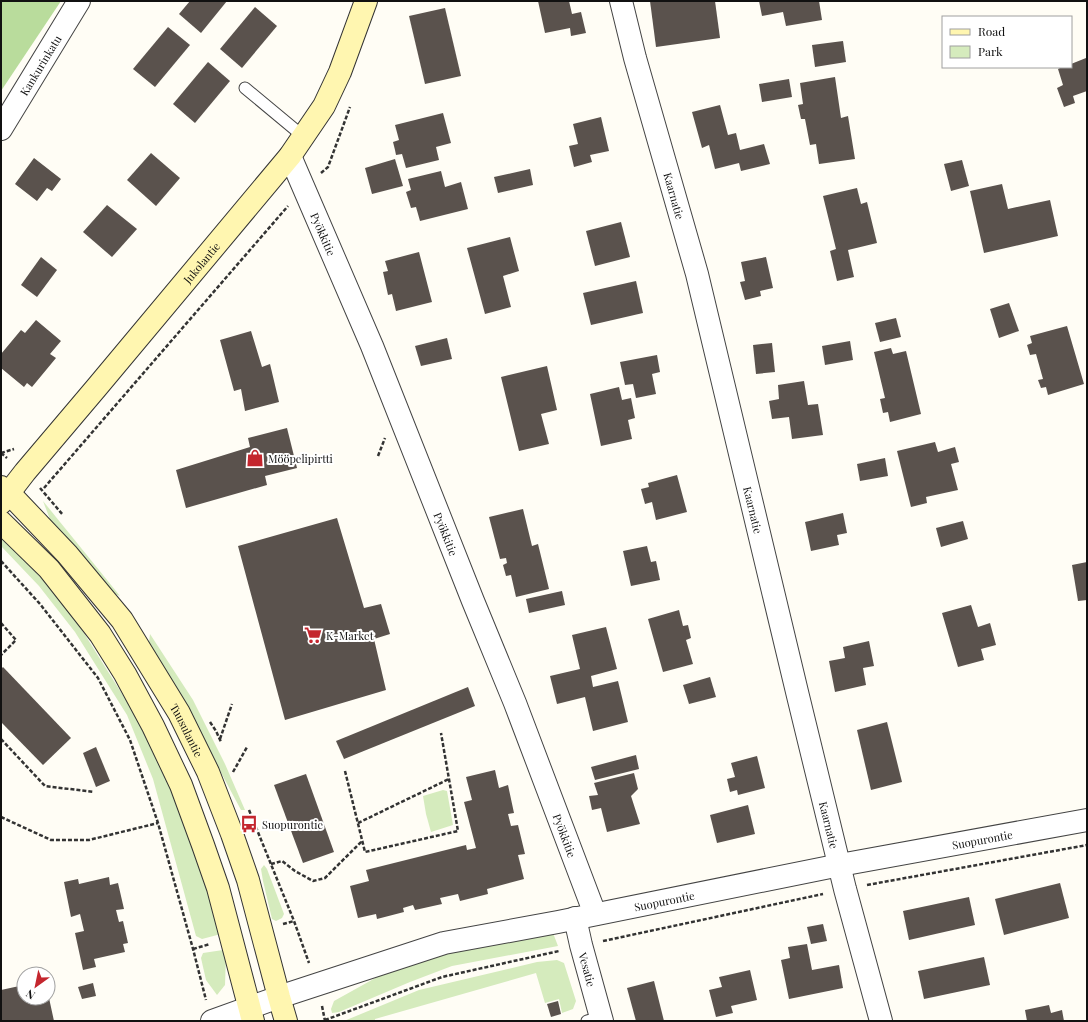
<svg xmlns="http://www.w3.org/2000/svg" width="1088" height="1022" font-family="'Playfair Display',serif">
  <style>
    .green { fill: #d5ebbd }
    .forest { fill: #b9dc9c }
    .building { fill: #5a524d }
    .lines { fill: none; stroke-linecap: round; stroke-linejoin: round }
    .lane-casing { stroke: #444; stroke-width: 13 }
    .street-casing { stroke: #444; stroke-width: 24 }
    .secondary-casing { stroke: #333; stroke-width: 24 }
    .path { stroke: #333; stroke-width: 2.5; stroke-dasharray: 4 2; stroke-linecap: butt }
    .lane { stroke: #fff; stroke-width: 11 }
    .street { stroke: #fff; stroke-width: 22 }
    .secondary { stroke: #fff6b0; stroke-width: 22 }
    .labels { text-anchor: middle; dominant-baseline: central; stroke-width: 4; stroke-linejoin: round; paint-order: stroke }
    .street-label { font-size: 11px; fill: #111; stroke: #fff }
    .poi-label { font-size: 11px; fill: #111; stroke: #fff; text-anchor: start }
  </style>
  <rect width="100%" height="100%" fill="#fffdf5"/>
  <!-- green -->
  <g class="green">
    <polygon points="43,501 120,596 112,593 51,522"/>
    <polygon points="1,537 47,584 82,630 134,713 166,773 184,821 221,934 202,939 196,936 153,779 127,715 75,632 39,586 1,546"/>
    <polygon points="150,634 193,700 225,764 245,810 241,810 187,709 154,655 149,642"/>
    <polygon points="443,790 447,791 453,825 431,832 426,814 423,796"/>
    <polygon points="264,865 267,869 284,914 282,918 276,921 272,919 263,881 261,869"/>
    <polygon points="553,933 558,946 452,966 410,982 339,1012 332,1013 331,1009 334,1001 397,966 450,951"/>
    <polygon points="223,950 226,956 225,985 217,995 206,980 201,958 203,953"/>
    <polygon points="557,960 564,963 576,1001 573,1009 562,1013 559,999 545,1003 536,973 375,1019 375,1021 344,1021 419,990 537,962"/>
  </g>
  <!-- forest -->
  <polygon class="forest" points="1,1 61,1 1,91"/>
  <!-- building -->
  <g class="building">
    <polygon points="190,1 227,1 201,33 179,14"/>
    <polygon points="538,1 569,1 572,14 581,12 586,33 571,36 570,28 545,33"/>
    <polygon points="650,1 715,1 720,38 656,47"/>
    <polygon points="759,1 819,1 822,20 786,26 783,12 762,16"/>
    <polygon points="255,7 277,26 242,68 220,49"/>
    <polygon points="445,8 461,76 425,84 409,16"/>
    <polygon points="168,27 190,45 155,87 133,69"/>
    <polygon points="843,41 846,62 815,67 812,45"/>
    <polygon points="1086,58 1087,91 1073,96 1075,103 1064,107 1057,88 1063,85 1058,69 1062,67 1071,67 1071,64"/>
    <polygon points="208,62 230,81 195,123 173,104"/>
    <polygon points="835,77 841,118 848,116 855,159 819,164 816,144 810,145 805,119 801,119 798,105 803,104 800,83"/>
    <polygon points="789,79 792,97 762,102 759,84"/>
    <polygon points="720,105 728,135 736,133 740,150 764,144 770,164 741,171 739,163 715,169 709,145 702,148 692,112"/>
    <polygon points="443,113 451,143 436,147 439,160 406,168 402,154 396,155 395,150 393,142 399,140 395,125"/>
    <polygon points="601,117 609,151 590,155 592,162 574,167 569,146 578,144 573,124"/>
    <polygon points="151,153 180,178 156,206 127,180"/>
    <polygon points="34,158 61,179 52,191 47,188 37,201 15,184"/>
    <polygon points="395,159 403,186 372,194 365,168"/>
    <polygon points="962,160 969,186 951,191 944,164"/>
    <polygon points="530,169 533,185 498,193 494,177"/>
    <polygon points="441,171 445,187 461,182 468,209 420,221 416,207 411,208 406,192 411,190 408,179"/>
    <polygon points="1002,184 1008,209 1050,200 1058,236 984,253 970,191"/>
    <polygon points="857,188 861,204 867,202 877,243 848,250 854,277 837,281 830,251 836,249 823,196"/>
    <polygon points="107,205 137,229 112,257 83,232"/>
    <polygon points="621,222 630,257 595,266 586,231"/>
    <polygon points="510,237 519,271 503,276 511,307 485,314 467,248"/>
    <polygon points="419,252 432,302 396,311 392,294 388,295 383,272 388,271 385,261"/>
    <polygon points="41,257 57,270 37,297 21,285"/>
    <polygon points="766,257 773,288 760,291 761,296 745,300 740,282 745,281 741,262"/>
    <polygon points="636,281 643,313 591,325 583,293"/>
    <polygon points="1009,303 1019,331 999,338 990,309"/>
    <polygon points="896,318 901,337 880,342 875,323"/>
    <polygon points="36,320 61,341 50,354 56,358 32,387 27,383 24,387 1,368 1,354 21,330 25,333"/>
    <polygon points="1067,326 1084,384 1048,395 1046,387 1041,388 1038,380 1043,379 1036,354 1030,355 1027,345 1032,343 1030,336"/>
    <polygon points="251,331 262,367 270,364 279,402 245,411 241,389 234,391 220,340"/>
    <polygon points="447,338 452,359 421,366 415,346"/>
    <polygon points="850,341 853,360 825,365 822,346"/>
    <polygon points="772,343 775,372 756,374 753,345"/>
    <polygon points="891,348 893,354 906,351 921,414 890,422 888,412 883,413 880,399 885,398 874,352"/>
    <polygon points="657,355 660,372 652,374 656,394 636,398 633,384 625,385 620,362"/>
    <polygon points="547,366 557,410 541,414 549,444 519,451 501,377"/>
    <polygon points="804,381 808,405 818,404 823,435 792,439 789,417 772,419 769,401 779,399 778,385"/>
    <polygon points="619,387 622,400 631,398 635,418 628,420 632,439 601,446 590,394"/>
    <polygon points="287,428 297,468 265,476 267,485 186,508 176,470 250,447 248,438"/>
    <polygon points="935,442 938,452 955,447 959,462 951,464 958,490 926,497 927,503 911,507 897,451"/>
    <polygon points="885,458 888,476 860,481 857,464"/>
    <polygon points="677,475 687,512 656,520 652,502 645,504 641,489 649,487 648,483"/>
    <polygon points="523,509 532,546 538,544 549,589 516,597 511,575 506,576 503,565 507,563 506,558 500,559 489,517"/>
    <polygon points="843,513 847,533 837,535 839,545 811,551 805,522"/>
    <polygon points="337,518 364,608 381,604 390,634 374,639 386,690 285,720 238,546"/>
    <polygon points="963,521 968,539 941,547 936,528"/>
    <polygon points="647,546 651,562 656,561 660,580 631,586 623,551"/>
    <polygon points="1087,562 1087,600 1078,601 1072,565"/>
    <polygon points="562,591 565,605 529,613 526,599"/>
    <polygon points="971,605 978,627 990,623 996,645 981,649 984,660 958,667 942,613"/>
    <polygon points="679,610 683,626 688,625 691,638 686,640 693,664 663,672 648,619"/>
    <polygon points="606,627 617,669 591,676 593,687 618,681 628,722 593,731 585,697 557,704 550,676 580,669 572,635"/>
    <polygon points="869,641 874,666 863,668 866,685 835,692 829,661 845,658 843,647"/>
    <polygon points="3,667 71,738 43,765 1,722 1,669"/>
    <polygon points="710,677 716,697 689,704 683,685"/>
    <polygon points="468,687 475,706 344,759 336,741"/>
    <polygon points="887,722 902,782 871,790 857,730"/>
    <polygon points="96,747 110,781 96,787 83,753"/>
    <polygon points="636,755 639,769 595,780 591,767"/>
    <polygon points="757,756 765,788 738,795 737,790 730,792 727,779 735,777 731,763"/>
    <polygon points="495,770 499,788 508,785 514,813 508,814 511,826 518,825 525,854 518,855 524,879 487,889 488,894 460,901 458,894 440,898 442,904 415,910 413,905 403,908 404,912 377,919 376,914 358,918 350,886 369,881 366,870 466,845 467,850 476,848 464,802 472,800 466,777"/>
    <polygon points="634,773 638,789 631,796 640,824 607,832 601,808 592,810 589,796 598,795 594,783"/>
    <polygon points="306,774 334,852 303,863 274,785"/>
    <polygon points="748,805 755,834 717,843 710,815"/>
    <polygon points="109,877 110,885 118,883 124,909 116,910 119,922 123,921 128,943 123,944 125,952 94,959 96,967 83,970 75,933 84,931 80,914 71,917 64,882 78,879 79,884"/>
    <polygon points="1060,883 1069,918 1004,935 995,899"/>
    <polygon points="969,897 975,925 909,940 903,911"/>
    <polygon points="823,924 827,941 811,944 807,927"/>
    <polygon points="807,944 812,970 839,965 843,988 789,999 781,960 790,958 788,947"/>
    <polygon points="984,957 990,985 924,999 918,971"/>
    <polygon points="750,970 757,1000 731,1006 733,1013 716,1017 709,990 722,987 719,977"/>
    <polygon points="654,981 664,1021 636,1021 627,988"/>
    <polygon points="93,983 96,996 82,999 78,987"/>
    <polygon points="24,985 24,998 49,998 54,1021 1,1021 1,990"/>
    <polygon points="558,1001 561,1014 551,1017 547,1004"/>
    <polygon points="1049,1005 1051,1013 1062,1010 1064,1021 1027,1021 1025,1010"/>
  </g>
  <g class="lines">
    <!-- lane casing -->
    <g class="lane-casing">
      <g id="lane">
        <polyline points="245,88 304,137"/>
        <polyline points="587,1021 601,1017"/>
      </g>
    </g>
    <!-- street casing -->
    <g class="street-casing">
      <g id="street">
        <path id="s1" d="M621 1 635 58 697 274 798 696 845 889 881 1021"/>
        <path id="s2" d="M1 129 79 1"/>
        <path id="s3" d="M290 156 372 346 473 601 515 703 595 914"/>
        <path id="s4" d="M575 918 581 945 602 1021"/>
        <path id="s5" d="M212 1021 279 997 444 943 558 922 840 865 1087 820"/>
      </g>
    </g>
    <!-- secondary casing -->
    <g class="secondary-casing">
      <g id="secondary">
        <path id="s6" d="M1 487 9 493 67 554 122 620 179 713 208 772 232 834 248 880 279 997 286 1021"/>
        <path id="s7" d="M1 503 25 472 97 387 290 156 324 106 340 72 366 1"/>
        <polyline points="1,522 49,569 100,634 125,674 153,726 181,785 203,845 218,888 253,1021"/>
      </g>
    </g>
    <!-- path -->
    <g class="path">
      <polyline points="321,173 328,167 350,107"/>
      <polyline points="1,453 7,458"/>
      <polyline points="1,453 14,449"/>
      <polyline points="378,456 385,438"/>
      <polyline points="40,488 63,515"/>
      <polyline points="44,488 288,206"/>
      <polyline points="1,561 40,604 98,678 130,740 158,823 193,949 206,1000"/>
      <polyline points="1,623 16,640 1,655"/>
      <polyline points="210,722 216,731 221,742"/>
      <polyline points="1,739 45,786 94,792"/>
      <polyline points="220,739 232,704"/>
      <polyline points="345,771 365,852 458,831 441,733"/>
      <polyline points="233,772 247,747"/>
      <polyline points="249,810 294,921 309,963"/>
      <polyline points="1,817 51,840 89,840 158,823"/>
      <polyline points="358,823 449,779"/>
      <polyline points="271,864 282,861 295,871 313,881 325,878 362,841"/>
      <polyline points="867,885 1087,845"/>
      <polyline points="283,924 294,921"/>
      <polyline points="603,941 823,894"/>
      <polyline points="193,949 210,944"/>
      <polyline points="322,1006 325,1021"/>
      <polyline points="325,1020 442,977 559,951"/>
    </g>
    <!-- lane -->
    <use href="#lane" class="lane"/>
    <!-- street -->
    <use href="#street" class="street"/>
    <!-- secondary -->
    <use href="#secondary" class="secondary"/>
  </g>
  <!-- icons -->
  <defs>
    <g id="shop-bare" transform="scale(1.38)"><path d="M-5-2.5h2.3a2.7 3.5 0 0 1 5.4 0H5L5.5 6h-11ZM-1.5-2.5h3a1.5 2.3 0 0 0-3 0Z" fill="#c4262e" stroke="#fff" stroke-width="2.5" paint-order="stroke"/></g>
    <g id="supermarket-bare" transform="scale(1.38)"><path d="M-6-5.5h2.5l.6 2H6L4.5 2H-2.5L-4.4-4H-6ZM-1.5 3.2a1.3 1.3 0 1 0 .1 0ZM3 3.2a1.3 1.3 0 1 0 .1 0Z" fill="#c4262e" stroke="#fff" stroke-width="2.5" paint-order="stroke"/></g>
    <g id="bus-bare" transform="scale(1.38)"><path d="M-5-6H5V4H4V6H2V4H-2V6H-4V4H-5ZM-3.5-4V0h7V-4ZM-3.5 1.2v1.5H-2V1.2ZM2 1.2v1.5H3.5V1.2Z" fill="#c4262e" stroke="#fff" stroke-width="2.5" paint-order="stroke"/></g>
  </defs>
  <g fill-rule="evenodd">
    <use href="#shop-bare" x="255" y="458"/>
    <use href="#supermarket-bare" x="313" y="635"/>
    <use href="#bus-bare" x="249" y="824"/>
  </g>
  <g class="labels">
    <!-- street labels -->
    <g class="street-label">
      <text stroke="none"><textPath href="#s2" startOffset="75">Kankurinkatu</textPath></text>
      <text stroke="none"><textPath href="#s1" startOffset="202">Kaarnatie</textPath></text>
      <text stroke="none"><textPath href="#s3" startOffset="85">Pyökkitie</textPath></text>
      <text stroke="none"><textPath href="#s7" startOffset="313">Jukolantie</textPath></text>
      <text stroke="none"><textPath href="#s1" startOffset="526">Kaarnatie</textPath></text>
      <text stroke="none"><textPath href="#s3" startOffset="409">Pyökkitie</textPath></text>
      <text stroke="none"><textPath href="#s6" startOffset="308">Tuusulantie</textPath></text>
      <text stroke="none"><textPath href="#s1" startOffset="850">Kaarnatie</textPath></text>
      <text stroke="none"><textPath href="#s3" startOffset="733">Pyökkitie</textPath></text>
      <text stroke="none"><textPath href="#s5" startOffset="793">Suopurontie</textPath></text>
      <text stroke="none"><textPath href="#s5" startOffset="469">Suopurontie</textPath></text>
      <text stroke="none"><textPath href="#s4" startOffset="53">Vesatie</textPath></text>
    </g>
    <!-- poi labels -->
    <g class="poi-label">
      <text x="268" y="458">Mööpelipirtti</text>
      <text x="326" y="635">K-Market</text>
      <text x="262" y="824">Suopurontie</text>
    </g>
  </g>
  <!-- border -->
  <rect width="1088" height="1022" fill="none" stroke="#111111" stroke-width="4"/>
  <!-- legend -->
  <rect x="942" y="16" width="130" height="52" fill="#ffffff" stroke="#a0a0a0"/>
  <rect x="950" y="29" width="20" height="6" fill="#fff6b0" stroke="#a0a0a0"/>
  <text x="978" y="36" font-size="12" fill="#111111">Road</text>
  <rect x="950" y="46" width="20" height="12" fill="#d5ebbd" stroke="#a0a0a0"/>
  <text x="978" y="56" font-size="12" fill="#111111">Park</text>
  <!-- north arrow -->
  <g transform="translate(36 986) rotate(213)"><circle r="19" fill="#ffffff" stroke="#a0a0a0"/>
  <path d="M0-3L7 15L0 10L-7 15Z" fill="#c4262e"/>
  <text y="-6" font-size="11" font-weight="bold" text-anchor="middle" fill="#111111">N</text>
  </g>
</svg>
